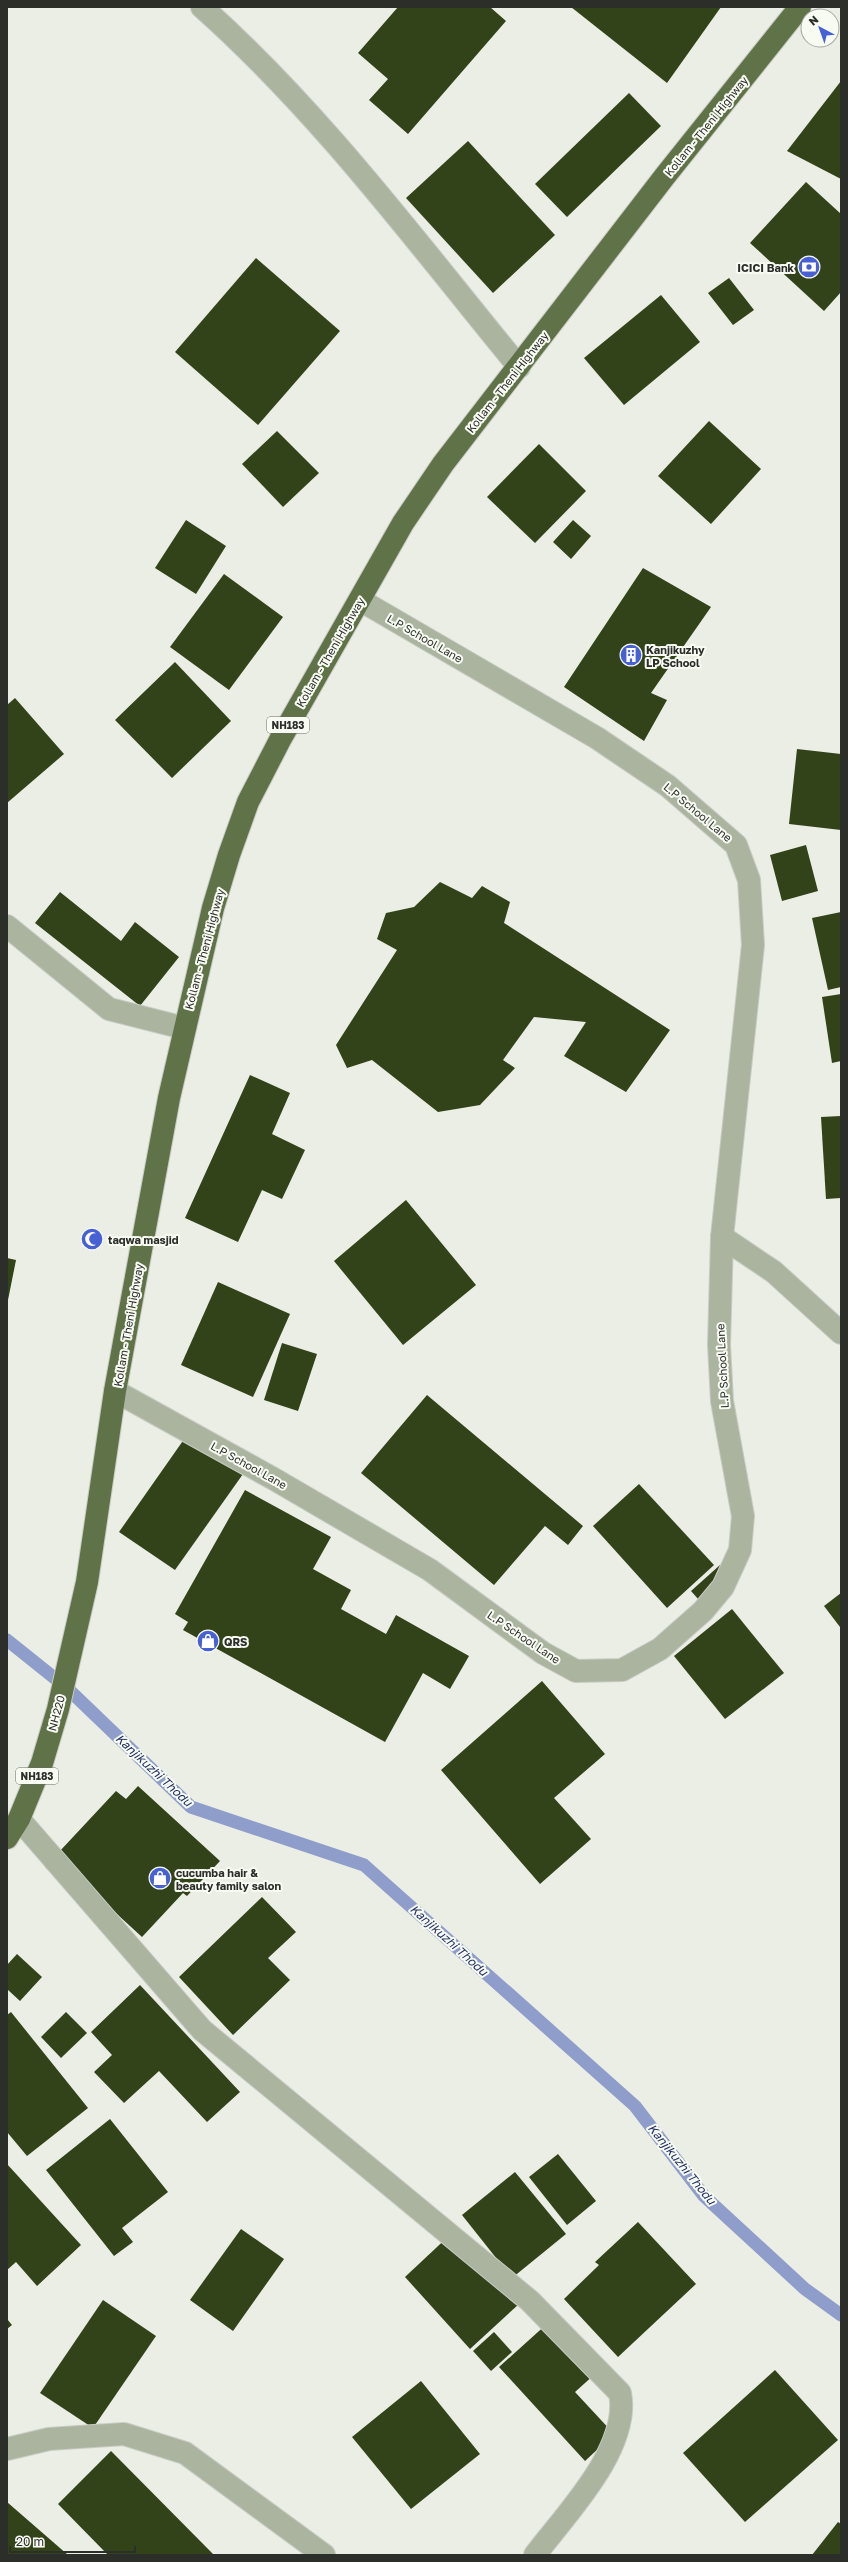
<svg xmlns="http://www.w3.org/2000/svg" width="848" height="2562" font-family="'Golos Text',sans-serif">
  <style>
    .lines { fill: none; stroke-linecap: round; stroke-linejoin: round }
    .stream { stroke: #8e9dc9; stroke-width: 13 }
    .building { fill: #324219 }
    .minor-casing { stroke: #c8cbc3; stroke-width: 24 }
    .highway-casing { stroke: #c8cbc3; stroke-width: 24 }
    .minor { stroke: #aab49f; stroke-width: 22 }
    .highway { stroke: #607247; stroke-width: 22 }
    .labels { text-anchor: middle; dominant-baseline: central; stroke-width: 4; stroke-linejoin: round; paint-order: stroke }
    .shield { fill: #f7fbf2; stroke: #696c66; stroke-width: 1 }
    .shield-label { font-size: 10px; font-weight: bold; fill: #2c2e2a }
    .street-label { font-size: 11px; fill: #2c2e2a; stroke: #f7fbf2 }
    .poi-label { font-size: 11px; font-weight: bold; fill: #2c2e2a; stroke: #f7fbf2; text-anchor: start }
    .water-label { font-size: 12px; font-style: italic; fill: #222f65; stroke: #f7fbf2 }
  </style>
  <rect width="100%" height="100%" fill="#eaeee5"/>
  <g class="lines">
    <!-- stream -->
    <polyline class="stream" points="7,1640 67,1688 191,1807 364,1865 635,2106 704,2196 805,2289 841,2315"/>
  </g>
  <!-- building -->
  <g class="building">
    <polygon points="398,7 490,7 506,21 408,134 369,100 388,79 358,53"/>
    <polygon points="571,7 721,7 667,83"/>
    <polygon points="841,81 841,179 787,151"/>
    <polygon points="629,93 661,126 567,217 535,184"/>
    <polygon points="468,141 555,235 493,293 406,198"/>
    <polygon points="806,182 841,214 841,292 824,311 750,243"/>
    <polygon points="256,258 340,331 258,425 175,352"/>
    <polygon points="729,278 754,310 733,325 708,293"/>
    <polygon points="661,295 700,342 624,405 584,358"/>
    <polygon points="709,421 761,469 711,524 658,476"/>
    <polygon points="277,431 319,473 283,507 242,464"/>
    <polygon points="539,444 586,491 535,543 487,497"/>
    <polygon points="186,520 226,546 196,594 155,568"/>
    <polygon points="573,520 591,536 571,559 553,542"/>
    <polygon points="643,568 711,607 651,693 667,700 644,741 564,687"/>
    <polygon points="224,574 283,617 229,690 170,647"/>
    <polygon points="175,662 231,721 172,778 115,720"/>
    <polygon points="15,698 64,754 7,803 7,705"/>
    <polygon points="797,749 841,754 841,830 789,824"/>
    <polygon points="806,845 818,891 782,901 770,855"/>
    <polygon points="440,882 472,898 482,886 510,902 504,923 670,1030 626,1092 564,1056 586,1022 534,1017 503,1060 515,1068 480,1105 438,1112 372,1060 347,1068 336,1045 397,950 377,939 386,913 414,907"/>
    <polygon points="60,892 121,941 135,922 179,957 140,1006 35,923"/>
    <polygon points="841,912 841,987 828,990 812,918"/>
    <polygon points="841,994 841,1061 832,1063 822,997"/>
    <polygon points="250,1075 290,1093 272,1134 305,1150 282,1199 262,1190 238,1242 185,1218"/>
    <polygon points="841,1116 841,1198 826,1199 821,1117"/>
    <polygon points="406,1200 476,1285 403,1345 334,1261"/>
    <polygon points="7,1258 16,1260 8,1300 7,1300"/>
    <polygon points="218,1282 290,1314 253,1397 181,1365"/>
    <polygon points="282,1343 317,1354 298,1411 264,1400"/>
    <polygon points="427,1395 583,1526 568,1545 545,1526 494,1585 361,1473"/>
    <polygon points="187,1435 243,1474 175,1570 119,1532"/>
    <polygon points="639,1484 714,1565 667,1608 593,1526"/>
    <polygon points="245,1490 331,1537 313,1569 351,1590 341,1609 386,1634 396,1615 469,1656 450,1689 423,1673 385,1742 183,1630 188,1622 175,1614"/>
    <polygon points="720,1565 735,1583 707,1609 691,1591"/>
    <polygon points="841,1593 841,1626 840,1627 824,1606"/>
    <polygon points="732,1609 784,1673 725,1719 674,1656"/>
    <polygon points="542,1681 605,1754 554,1798 591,1839 540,1884 441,1770"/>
    <polygon points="138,1786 220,1861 187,1896 183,1893 142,1937 94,1893 84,1903 45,1867 116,1791 126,1799"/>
    <polygon points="262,1897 296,1932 268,1958 290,1980 233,2035 179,1977"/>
    <polygon points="17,1954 42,1977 20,2001 7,1989 7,1965"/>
    <polygon points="140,1985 240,2092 207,2122 159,2071 124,2103 94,2072 112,2055 91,2032"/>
    <polygon points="11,2012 88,2108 27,2156 7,2132 7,2015"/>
    <polygon points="66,2012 87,2033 61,2058 41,2037"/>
    <polygon points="110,2119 168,2192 122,2228 133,2242 114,2256 46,2170"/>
    <polygon points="558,2154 596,2201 567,2225 529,2177"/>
    <polygon points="7,2164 81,2245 37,2286 16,2262 7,2270"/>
    <polygon points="515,2172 566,2234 512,2278 462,2215"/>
    <polygon points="638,2222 696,2284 618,2357 564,2299 599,2265 595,2262"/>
    <polygon points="241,2229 284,2259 233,2331 190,2300"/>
    <polygon points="453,2232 519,2304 470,2349 405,2277"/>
    <polygon points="103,2300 156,2336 93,2428 40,2393"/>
    <polygon points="7,2319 12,2325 7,2329"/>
    <polygon points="549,2322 595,2374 575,2392 614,2434 585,2461 499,2367"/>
    <polygon points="494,2332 512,2352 491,2371 473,2351"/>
    <polygon points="775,2370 838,2440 745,2522 683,2453"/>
    <polygon points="421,2381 480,2454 411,2509 352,2437"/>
    <polygon points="111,2451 214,2555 108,2555 58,2504"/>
    <polygon points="7,2502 68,2555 7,2555"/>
    <polygon points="838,2522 841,2524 841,2555 812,2555"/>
  </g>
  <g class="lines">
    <!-- minor casing -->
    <g class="minor-casing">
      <g id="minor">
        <path d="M202 7C321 113 418 244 519 367"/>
        <polyline points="7,926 109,1009 184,1028"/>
        <polyline points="722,1237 774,1272 841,1333"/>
        <polyline points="115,1391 274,1479 430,1570 543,1653 576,1671 622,1670 660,1649 703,1611 723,1587 740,1550 743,1516 722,1401 719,1345 722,1237 753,945 749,880 736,845 668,786 597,738 360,600"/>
        <path d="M19 1819 202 2030 530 2301 620 2393C631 2448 566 2514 535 2555"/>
        <polyline points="7,2449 49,2439 124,2434 185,2453 324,2555"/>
      </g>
    </g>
    <!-- highway casing -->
    <g class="highway-casing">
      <polyline id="highway" points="7,1838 19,1819 42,1763 58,1709 87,1582 115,1391 169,1098 213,908 229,855 248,802 281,738 403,523 443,464 665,176 800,7"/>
    </g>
    <!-- minor -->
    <use href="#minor" class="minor"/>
    <!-- highway -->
    <use href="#highway" class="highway"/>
  </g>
  <!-- icons -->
  <defs>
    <g id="bank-disc" transform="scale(1.15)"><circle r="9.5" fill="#4760d4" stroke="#f7fbf2"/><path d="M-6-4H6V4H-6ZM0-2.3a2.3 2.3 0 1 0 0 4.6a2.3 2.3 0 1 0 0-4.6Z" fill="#fff"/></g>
    <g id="building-disc" transform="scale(1.15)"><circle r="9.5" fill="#4760d4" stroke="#f7fbf2"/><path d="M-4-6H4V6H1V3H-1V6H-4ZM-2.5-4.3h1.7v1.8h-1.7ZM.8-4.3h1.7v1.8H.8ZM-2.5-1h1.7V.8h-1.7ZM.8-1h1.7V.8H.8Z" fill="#fff"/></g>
    <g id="mosque-disc" transform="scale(1.15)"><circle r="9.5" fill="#4760d4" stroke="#f7fbf2"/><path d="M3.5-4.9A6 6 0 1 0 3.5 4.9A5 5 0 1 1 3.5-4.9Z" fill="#fff"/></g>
    <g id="shop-disc" transform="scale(1.15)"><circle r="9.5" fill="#4760d4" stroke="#f7fbf2"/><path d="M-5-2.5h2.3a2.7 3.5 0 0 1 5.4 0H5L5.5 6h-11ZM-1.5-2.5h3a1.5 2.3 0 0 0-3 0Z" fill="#fff"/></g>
  </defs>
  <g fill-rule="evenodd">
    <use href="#bank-disc" x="809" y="267"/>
    <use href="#building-disc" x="631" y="655"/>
    <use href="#mosque-disc" x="92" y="1239"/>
    <use href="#shop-disc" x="208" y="1641"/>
    <use href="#shop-disc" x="160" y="1878"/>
  </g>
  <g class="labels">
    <!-- shield labels -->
    <g class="shield">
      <rect x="267" y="717" width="42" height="16" rx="3"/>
      <rect x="16" y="1768" width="42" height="16" rx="3"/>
    </g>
    <g class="shield-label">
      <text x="288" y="725">NH183</text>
      <text x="37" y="1776">NH183</text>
    </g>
    <!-- street labels -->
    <g class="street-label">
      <text transform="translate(706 126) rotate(-51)">Kollam - Theni Highway</text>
      <text transform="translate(507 382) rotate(-52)">Kollam - Theni Highway</text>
      <text transform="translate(425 638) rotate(30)">L.P School Lane</text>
      <text transform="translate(330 652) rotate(-60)">Kollam - Theni Highway</text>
      <text transform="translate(698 812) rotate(40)">L.P School Lane</text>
      <text transform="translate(204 949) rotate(-75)">Kollam - Theni Highway</text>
      <text transform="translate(128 1325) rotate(-80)">Kollam - Theni Highway</text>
      <text transform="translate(722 1366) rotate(-93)">L.P School Lane</text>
      <text transform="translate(249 1465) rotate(29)">L.P School Lane</text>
      <text transform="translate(524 1637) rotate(34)">L.P School Lane</text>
      <text transform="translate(56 1713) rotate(-75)">NH220</text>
    </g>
    <!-- poi labels -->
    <g class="poi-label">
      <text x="794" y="267" text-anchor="end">ICICI Bank</text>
      <text x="646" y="649">Kanjikuzhy<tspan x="646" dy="13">LP School</tspan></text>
      <text x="108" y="1239">taqwa masjid</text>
      <text x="224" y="1641">QRS</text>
      <text x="176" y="1872">cucumba hair &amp;<tspan x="176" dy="13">beauty family salon</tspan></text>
    </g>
    <!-- water labels -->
    <g class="water-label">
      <text transform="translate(154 1770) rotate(43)">Kanjikuzhi Thodu</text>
      <text transform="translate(449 1940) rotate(42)">Kanjikuzhi Thodu</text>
      <text transform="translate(682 2164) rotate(51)">Kanjikuzhi Thodu</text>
    </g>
  </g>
  <!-- border -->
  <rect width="848" height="2562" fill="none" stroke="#2c2e2a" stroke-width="16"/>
  <!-- north arrow -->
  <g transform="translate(820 28) rotate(319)"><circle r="19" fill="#f7fbf2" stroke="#a6a9a2"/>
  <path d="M0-3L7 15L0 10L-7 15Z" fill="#4760d4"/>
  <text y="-6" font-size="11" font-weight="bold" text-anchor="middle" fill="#2c2e2a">N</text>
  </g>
  <!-- scale -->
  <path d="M10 2546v6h125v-6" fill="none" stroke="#2c2e2a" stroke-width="2"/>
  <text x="16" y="2546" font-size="12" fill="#2c2e2a" stroke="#f7fbf2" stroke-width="3" paint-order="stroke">20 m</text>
</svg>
